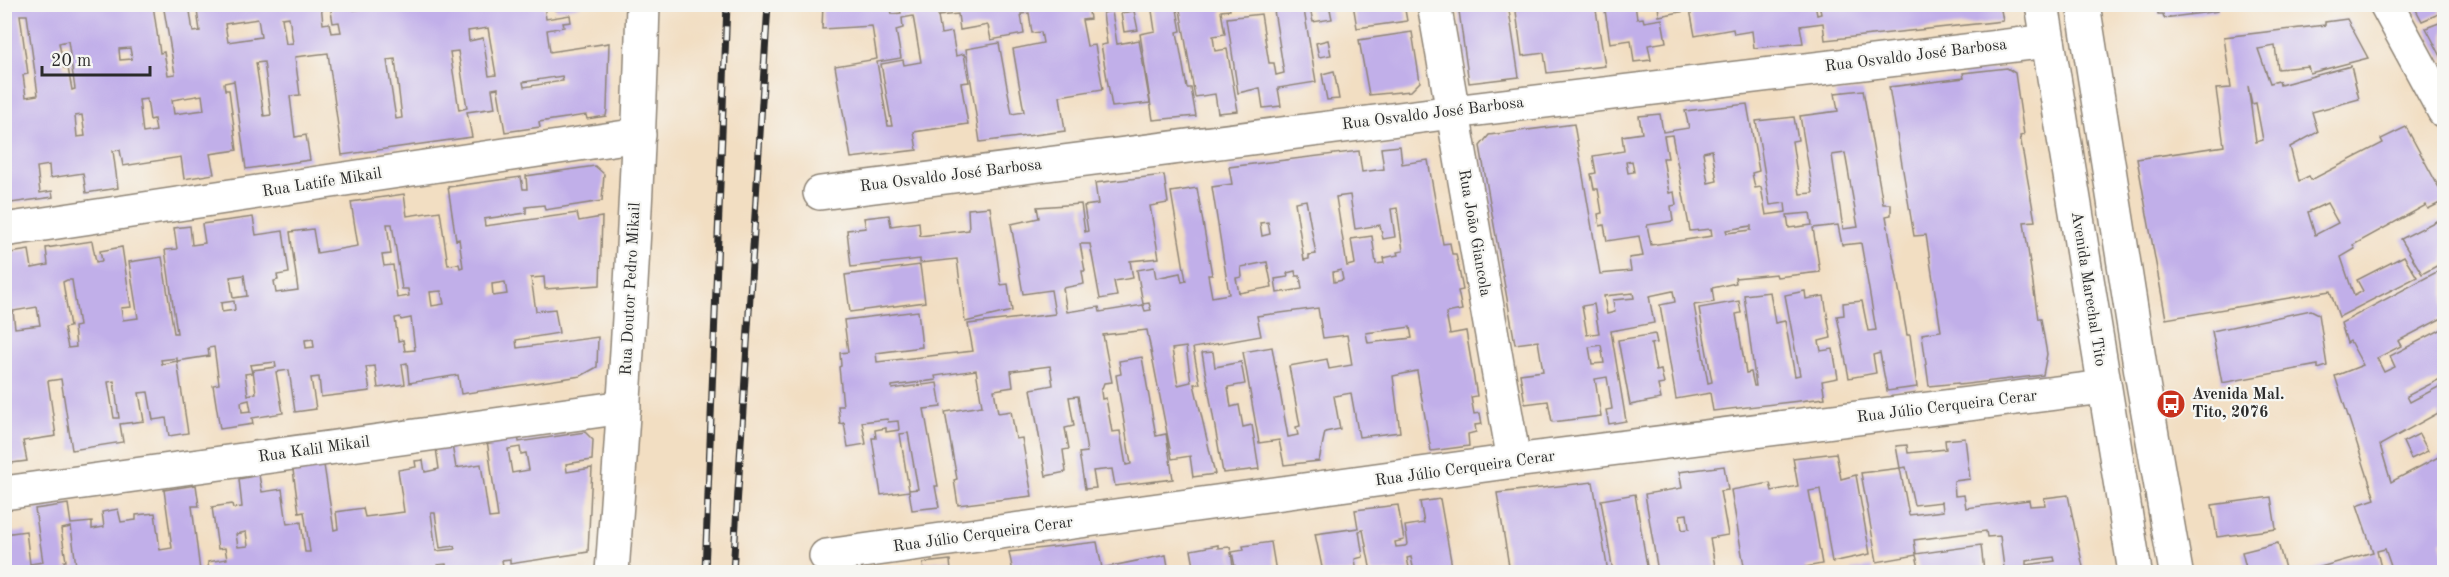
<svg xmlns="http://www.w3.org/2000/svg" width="2449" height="577" font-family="'Old Standard TT',serif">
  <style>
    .building { fill: #c1afe9; fill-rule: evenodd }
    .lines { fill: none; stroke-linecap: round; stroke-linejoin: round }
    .minor-casing { stroke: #8e8476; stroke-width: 36 }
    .primary-casing { stroke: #8e8476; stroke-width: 36 }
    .minor { stroke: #fff; stroke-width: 33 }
    .primary { stroke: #fff; stroke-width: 33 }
    .rail-casing { stroke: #2b2b2b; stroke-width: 7 }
    .rail { stroke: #f6f6f2; stroke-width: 4.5; stroke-dasharray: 14; stroke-linecap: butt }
    .labels { text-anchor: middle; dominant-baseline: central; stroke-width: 4.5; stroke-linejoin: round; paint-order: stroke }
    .street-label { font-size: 16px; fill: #2b2b2b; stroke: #f6f6f2 }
    .poi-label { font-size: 16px; font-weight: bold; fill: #2b2b2b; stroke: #f6f6f2; text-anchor: start }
  </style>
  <rect width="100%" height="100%" fill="#f6f6f2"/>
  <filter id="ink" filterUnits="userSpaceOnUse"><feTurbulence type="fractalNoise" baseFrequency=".0167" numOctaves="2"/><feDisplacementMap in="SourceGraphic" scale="12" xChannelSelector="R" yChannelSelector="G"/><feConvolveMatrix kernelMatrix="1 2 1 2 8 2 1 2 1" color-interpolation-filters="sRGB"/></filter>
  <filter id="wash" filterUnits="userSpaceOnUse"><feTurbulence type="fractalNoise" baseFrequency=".008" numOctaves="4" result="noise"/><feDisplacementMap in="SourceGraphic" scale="24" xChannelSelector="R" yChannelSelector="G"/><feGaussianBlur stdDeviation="1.35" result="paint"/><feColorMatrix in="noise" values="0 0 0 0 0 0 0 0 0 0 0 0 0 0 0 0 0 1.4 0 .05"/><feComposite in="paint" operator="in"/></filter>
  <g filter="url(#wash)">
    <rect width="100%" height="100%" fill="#f2dec2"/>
    <g id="blocks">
      <!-- building -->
      <g class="building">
        <path d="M163 4H189L193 32 200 31 196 4H321L323 24 329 23 331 33 341 32 339 22 333 23 330 5H354V10L363 9V4H451L452 11 465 9 464 4H544L546 19 570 15 571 22 563 23 564 27 547 30 550 52 609 43 607 109 606 116 587 119 586 115 539 122 540 127 505 132 498 91V88L492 89 495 108 467 112 472 137 342 155 328 53 295 57 300 95 290 96 295 137 306 135 310 160 246 169 234 81 224 83 225 90H229L237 150 210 154 214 174 184 179 181 157 123 166 120 150 113 151 118 188 86 193 83 173 50 178 49 165 37 167 40 193 52 191 53 197 4 204V5H153L160 53 164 52 168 75 175 74ZM20 15H27L38 95 26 97 23 75 28 74ZM289 17 293 43 286 44 282 18ZM258 19 261 37 228 42 225 24ZM488 28 496 75 489 76 483 38 469 41 468 31ZM68 41 75 89 72 90 68 68H64L59 43ZM130 48 132 59 120 60 119 49ZM458 51 467 108 459 110 450 52ZM395 59 402 118 396 119 387 60ZM264 62 271 115 264 116 256 63ZM562 76 563 81 524 87 523 82ZM202 95 204 110 174 114 172 100ZM147 99 150 120 154 119 156 131 143 133 139 100ZM82 115 85 136 77 137 75 116Z"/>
        <polygon points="555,4 581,4 581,6 556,10"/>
        <path d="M823 4H890L892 14 901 13 899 4H1088L1090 19 1082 20 1087 46 1095 45 1103 89 1060 96 1065 131 980 142 966 49 999 43 1012 114 1024 112 1013 49 1043 43 1041 32 1032 33 1029 13 1021 14 1024 34 991 40 988 25 960 30 958 14 938 16 941 34 952 32 956 56 964 54 969 82 961 83 968 124 914 132 917 150 851 158 835 66 877 59 872 26 822 29ZM913 16 921 62 904 65 903 60 881 64 892 126H888L877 62 901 58 896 30 903 28 902 18Z"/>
        <polygon points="1151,4 1176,4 1181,31 1177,32 1187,88 1191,88 1196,116 1153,120 1140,34 1155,31"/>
        <polygon points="1179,4 1229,4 1230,10 1221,11 1225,34 1213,36 1215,51 1227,49 1238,111 1218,113 1215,94 1195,97"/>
        <polygon points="1273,4 1303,4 1316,82 1278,88 1281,106 1263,108 1260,88 1238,93 1227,18 1261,14 1269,63 1274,63 1276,75 1284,73"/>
        <polygon points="1309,4 1329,4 1332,19 1313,22"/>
        <polygon points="1353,4 1404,4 1407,21 1357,28"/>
        <polygon points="1458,4 1508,4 1519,77 1469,83"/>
        <polygon points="1515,4 1595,4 1605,66 1547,73 1544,53 1522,56"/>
        <polygon points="1604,4 1635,4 1637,19 1643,18 1644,22 1662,19 1666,42 1648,45 1651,60 1634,62 1631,40 1610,43"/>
        <polygon points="1658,4 1685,4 1686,11 1659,16"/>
        <polygon points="1689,4 1726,4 1726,8 1730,7 1729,4 1815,4 1817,15 1821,14 1819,4 2000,4 2003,21 1825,40 1823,23 1800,26 1803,43 1754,48 1752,31 1734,34 1733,29 1695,36"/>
        <polygon points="2157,4 2217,4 2218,11 2164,18 2163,14 2158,14"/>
        <polygon points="2413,4 2444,4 2444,5 2439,7 2441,13 2422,21"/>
        <polygon points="1112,11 1117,44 1139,40 1150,103 1112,107 1101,45 1107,44 1103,13"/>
        <polygon points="1134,11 1138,30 1124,32 1121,13"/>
        <path d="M2347 19 2368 58 2310 73 2308 66 2278 69 2275 46 2258 49 2270 83 2279 81 2280 85 2351 66 2359 99 2312 112 2318 132 2290 147 2299 181 2309 176 2311 180 2383 143 2381 139 2406 127 2444 197V201L2428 209 2426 205 2353 245 2355 249 2341 257 2354 296 2363 291 2357 280 2404 256 2417 277 2339 317 2330 291 2166 319 2137 159 2224 146 2216 89 2231 88 2224 37 2325 25V22ZM2248 86 2252 104 2256 103 2263 140 2256 142ZM2327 203 2338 223 2315 235 2308 212Z"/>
        <polygon points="2444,21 2444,62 2426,28"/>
        <polygon points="1412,32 1420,82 1411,91 1369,95 1359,40"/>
        <polygon points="1328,40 1331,55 1319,57 1316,43"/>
        <polygon points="2007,68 2015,73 2024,135 2020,136 2035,221 2024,222 2038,319 2041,319 2047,354 2043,375 1959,385 1958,383 1929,386 1922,334 1941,331 1926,235 1914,236 1889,87 1964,78 1963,73"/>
        <polygon points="1334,71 1339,99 1327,100 1322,74"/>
        <path d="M1863 90 1883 204H1891V215L1886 216 1907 335H1910L1917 387 1887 391 1880 353 1873 355 1876 373 1849 378 1837 316 1844 315 1843 303 1862 301 1868 331 1876 330 1861 243 1842 245 1838 225 1813 228 1820 272 1777 277 1776 274 1735 278 1736 283 1712 288 1714 302 1694 305 1708 383 1712 382 1699 308 1739 301 1741 313 1736 314 1746 373 1751 372 1754 386H1756L1744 295 1770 292 1775 323 1785 321 1795 376 1800 375 1785 295 1805 291 1806 299 1824 296 1831 338 1819 341 1821 351 1833 349 1838 378 1822 381 1825 398 1713 411 1710 393 1676 399 1660 305 1675 302 1673 291 1649 296 1654 323 1611 331 1626 421 1609 424 1606 410 1612 409 1607 377 1595 379 1601 416 1552 422 1548 401 1525 404 1520 374 1543 371 1538 341 1515 344 1480 146 1489 135 1574 124 1600 274 1631 271 1629 258 1643 256 1639 236 1607 241 1604 225 1600 226 1598 214 1602 213 1598 189H1594L1591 174 1596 173 1593 156 1624 151 1622 136 1642 133 1639 116 1660 114 1663 132 1689 128 1685 111 1747 104 1759 171 1752 173 1755 188 1761 187 1766 215 1786 212 1785 203 1770 205 1756 121 1794 117 1798 140 1792 141 1800 194 1813 193 1800 116 1838 111 1835 93ZM1672 135 1690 231 1711 229 1712 236 1651 245 1647 225 1673 221 1671 206 1676 205 1674 192 1669 193 1663 158H1668L1664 136ZM1712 150 1717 181 1708 183 1703 152ZM1845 153 1858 227 1843 229 1832 155ZM1632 161 1634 172 1628 173 1626 162ZM1810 213 1812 225 1789 228 1787 215ZM1751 226V230L1727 233 1726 230ZM1633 293 1634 298 1613 300 1615 312 1607 314 1604 296ZM1594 304 1599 333 1587 335 1582 306ZM1601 345 1604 363 1592 364 1589 347Z"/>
        <path d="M1400 146 1402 164 1428 160 1443 244 1450 243 1452 254H1456L1463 290 1458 291 1462 310 1446 313 1450 334 1466 331 1477 396 1471 397 1474 414 1480 413 1482 424 1475 425 1476 432 1468 434 1469 446 1431 451 1417 371 1393 376 1400 432 1359 437 1351 393 1334 396 1340 429 1325 432 1319 461 1284 465 1279 440 1259 443 1243 352 1272 347 1288 437 1298 435 1296 427 1300 426 1289 366 1327 359 1329 369 1352 365 1347 335 1323 338 1318 308 1257 316 1261 336 1193 348 1200 384H1194L1215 474 1193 477 1190 456 1172 459 1147 330 1103 335 1112 382 1104 383 1101 391 1102 399 1106 398 1112 432 1120 431 1126 465 1131 464 1116 375 1121 374 1119 361 1142 357 1156 436 1166 434 1173 479 1115 486 1112 469 1093 471 1096 488 1085 489 1079 453 1087 452 1078 396 1069 397 1074 426 1065 428 1069 449 1063 450 1066 472 1046 476 1031 389 1053 385 1050 366 1011 371 1013 387 994 390 998 413 1011 411 1016 439 1022 438 1032 496 958 505 954 480 957 479 945 412 982 406 976 370 935 376 936 380 892 386V389L937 383 941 407 924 409 938 486H935L939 507 912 510 909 491 881 495 872 438H876L875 430 886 428V432L899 430 898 421 888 422 887 419 862 422 866 444 848 447 844 423 840 424 838 406H843L839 367 841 366 840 353 848 352 844 320 918 311 922 347 876 353 877 362 973 351 968 324 1055 314 1051 290 1023 294 1011 224 1039 218 1037 207 1081 204 1085 232 1088 231 1084 206 1098 204 1095 183 1164 175 1168 203 1150 206 1159 258 1130 261 1133 278 1114 281 1117 296 1100 299 1090 244H1080L1085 271H1082L1084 284 1063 288 1067 312 1099 307 1100 312 1143 305 1145 311 1151 310 1149 303 1143 304 1137 270 1154 267 1156 278 1180 273 1182 282 1186 281 1171 192 1197 188 1212 275H1208L1212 297 1229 294 1212 187 1232 184 1229 167 1359 151 1362 172 1384 169 1381 148ZM1350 195 1355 229 1380 225 1383 239 1395 237 1391 209 1397 208 1403 251 1397 252 1398 255 1383 258 1384 263 1376 264 1372 236 1351 239 1355 264 1347 266 1336 197ZM1306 200 1316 254 1309 255V259L1304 260 1295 202ZM1268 222 1270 234 1262 236 1260 223ZM1267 262 1272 287 1239 293 1236 278 1242 277 1241 267ZM1341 270 1343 280 1334 282 1333 272ZM1295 271 1296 276H1300L1302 289 1277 293 1275 279 1288 277 1287 273ZM1410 327 1412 338 1368 343 1366 333ZM1186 347 1191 382 1178 385 1172 349ZM908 433 918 489 909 490 900 434Z"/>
        <path d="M595 166 604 174 602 201 545 210 544 205 526 207V213L484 219 485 226 577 213 579 221 602 217 600 285 545 289 544 277 531 278 536 311 555 309 559 333 516 340 517 348 598 337 597 367 581 376 461 394 458 375 409 383 407 363 402 364 405 384 378 388 375 366 366 367 370 391 321 397 319 377 311 378 316 409 295 412 289 370 276 372 283 413 252 418 253 424 220 429 213 385 219 384 214 347 208 348 209 356 177 361V358L161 360 162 364 177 361 188 433 169 436 166 418 153 420 148 392 139 393 144 421 120 424 123 442 72 450 61 379 48 381 56 436 23 441 27 461 4 464V254L29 250 32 268 48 265 46 248 92 241 96 262 102 261 100 251 122 247 131 307 121 308 123 320 138 318 129 262 162 257 174 333H177L165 250 177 249 174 228 190 226 192 245 205 243 202 224 253 217 256 235 283 231 289 273 277 275 278 280 274 281 276 293 298 290 290 232 313 229 317 253 358 246 351 202 404 194 407 216 440 211 448 265 459 264 460 268 463 267 459 239 456 240 448 187 521 177 523 189H527L526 176ZM387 224H392L402 289H408L409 296 397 298 393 265 384 266 382 255 391 254ZM244 275 247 296 233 298 230 277ZM67 280H72L79 326 74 327 76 347 68 348 64 328 70 327 63 282ZM505 282 507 294 493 296 492 284ZM441 291 444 304 432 306 430 292ZM234 301 235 310 222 312 221 303ZM37 307 40 325 15 328 13 311ZM400 317 401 320 411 318 415 350 405 351 403 340 398 341 395 318ZM313 339 314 347 306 348 305 340ZM275 362 276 367 253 370 256 393 248 395 245 374 252 373 250 365ZM114 381 119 418H114L108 382ZM249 400 251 411 242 412 241 402Z"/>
        <polygon points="990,207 1001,285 1008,284 1012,311 965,322 957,259 920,263 920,259 851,267 847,230 866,228 864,218 889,215 891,226 919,222 920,236 969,230 968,209"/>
        <polygon points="2438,220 2444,233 2444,262 2422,274 2401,239"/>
        <polygon points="920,265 925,302 850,312 845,275"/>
        <polygon points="2444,268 2444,317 2398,341 2401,346 2377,358 2384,372 2395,367 2390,356 2444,328 2444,377 2407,396 2410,402 2444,384 2444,426 2438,413 2380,445 2391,482 2444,454 2444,540 2441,542 2444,553 2444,572 2393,572 2385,549 2377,551 2382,572 2303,572 2373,552 2357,505 2375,499 2335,376 2363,365 2350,341 2347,343 2341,323"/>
        <polygon points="2311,310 2319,314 2327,366 2318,369 2318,365 2222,383 2212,331"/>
        <polygon points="1655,334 1657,343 1651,344 1656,371 1661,370 1664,384 1658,385 1661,399 1630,405 1618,340"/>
        <polygon points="1213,352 1215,367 1241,362 1245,384 1228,387 1231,407 1239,405 1243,427 1252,425 1259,469 1223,473 1202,353"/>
        <path d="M585 432 593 440 592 460 566 464 567 472 592 468 588 552 510 564V559L502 560 504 572H447L446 564 438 565 439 572H209L208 562 227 559 225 548 218 549 212 507 232 504 233 508 242 507 239 479 259 475 262 492 282 489 287 524 301 522 305 552H310L304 512 299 513 293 470 324 465 334 530 338 529 336 512 363 508 365 517 404 512 398 470 416 467 415 461 423 460 425 472 439 469 436 448 452 445 456 468 481 464 489 518 498 517 487 440 518 435 519 442ZM520 447 521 454 526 453 529 470 512 473 508 449ZM431 513H435L440 548 454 546 455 549 436 551ZM246 532 248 546 238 547 236 534Z"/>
        <polygon points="2419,434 2428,451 2411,459 2403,442"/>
        <path d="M1965 438 1970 479 1954 481 1955 496 1964 495 1966 508 2029 500 2030 506 2045 505 2044 498 2068 495 2084 572H1920L1916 555 1877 562 1861 473 1900 468 1909 515 1943 511 1942 502 1914 505 1906 467 1900 468 1896 446 1907 445 1908 453 1946 449 1945 440ZM1986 531 1987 537 2000 536 2004 568 1984 571 1981 545 1916 554 1914 540ZM2054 557 2055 561 2026 565V561Z"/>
        <polygon points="1836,453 1841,479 1856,475 1870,554 1832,562 1820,489 1809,491 1822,564 1805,567 1806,572 1745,572 1731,490 1770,483 1772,491 1798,486 1793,458"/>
        <path d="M1724 466 1728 490 1720 491 1728 535 1710 538 1716 572H1658L1645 494 1682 488 1679 472ZM1687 514 1689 529 1682 530 1680 515Z"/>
        <polygon points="1593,482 1608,572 1510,572 1497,493"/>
        <path d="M196 485 199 506H192L200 571 186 572H4V534L26 531 30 564 43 562 35 509 68 504 71 524 92 522V529L104 527 102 512 118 509 121 522 136 520V515L155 513 160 550 172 548 164 490ZM71 527 76 566 65 568 64 561H66L61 529Z"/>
        <polygon points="1635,494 1648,572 1613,572 1601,500"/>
        <polygon points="2271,497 2276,529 2217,537 2212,505"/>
        <polygon points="1440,499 1453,572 1414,572 1411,557 1407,558 1410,572 1371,572 1363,530 1359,531 1363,557 1355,559 1357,572 1323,572 1315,534 1358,528 1355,510 1398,505 1404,540 1395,542 1396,547 1405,546 1408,544 1405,526 1424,523 1420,502"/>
        <polygon points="1097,542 1102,568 1166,555 1169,572 1013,572 1009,552"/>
        <polygon points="1271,542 1276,572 1236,572 1232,552 1244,550 1243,546"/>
        <polygon points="2278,543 2286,572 2247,572 2242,552"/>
        <polygon points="1218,545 1218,548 1230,547 1234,572 1195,572 1191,550"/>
        <polygon points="950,560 951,572 924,572 923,563"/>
        <polygon points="1872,567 1873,572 1851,572 1851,570"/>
      </g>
    </g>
  </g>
  <g filter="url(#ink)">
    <use href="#blocks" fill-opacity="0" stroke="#8e8476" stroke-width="1.5"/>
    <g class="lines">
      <!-- minor casing -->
      <g class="minor-casing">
        <g id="minor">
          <polyline points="1434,4 1514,461"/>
          <polyline points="2386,4 2444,111"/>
          <polyline points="820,193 1453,112 2048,41"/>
          <polyline points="4,230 639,135"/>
          <polyline points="4,493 624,407"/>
          <polyline points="826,556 1514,461 2104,387"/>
          <path d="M612 572C626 383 638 194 643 4"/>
        </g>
      </g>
      <!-- primary casing -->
      <g class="primary-casing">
        <g id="primary">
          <polyline points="2042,4 2135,572"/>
          <polyline points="2083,4 2141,372 2176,572"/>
        </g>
      </g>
      <!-- minor -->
      <use href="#minor" class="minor"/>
      <!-- primary -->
      <use href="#primary" class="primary"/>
      <!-- rail casing -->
      <g class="rail-casing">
        <g id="rail">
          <polyline points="705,572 727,4"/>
          <polyline points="733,572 768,4"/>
        </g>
      </g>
      <!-- rail -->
      <use href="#rail" class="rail"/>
    </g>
  </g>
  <!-- icons -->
  <defs>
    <g id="bus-disc" transform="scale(1.5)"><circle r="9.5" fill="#c8321e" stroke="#f6f6f2"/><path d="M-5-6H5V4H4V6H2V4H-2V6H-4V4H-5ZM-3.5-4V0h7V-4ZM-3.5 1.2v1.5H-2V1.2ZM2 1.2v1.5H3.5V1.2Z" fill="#fff"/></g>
  </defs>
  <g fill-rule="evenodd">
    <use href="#bus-disc" x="2171" y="404"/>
  </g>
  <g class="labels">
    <!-- street labels -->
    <g class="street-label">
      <text transform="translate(1916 56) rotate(-7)">Rua Osvaldo José Barbosa</text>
      <text transform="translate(1433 114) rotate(-7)">Rua Osvaldo José Barbosa</text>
      <text transform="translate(951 176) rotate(-7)">Rua Osvaldo José Barbosa</text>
      <text transform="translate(322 183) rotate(-9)">Rua Latife Mikail</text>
      <text transform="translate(1474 233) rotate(80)">Rua João Giancola</text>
      <text transform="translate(631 289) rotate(-87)">Rua Doutor Pedro Mikail</text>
      <text transform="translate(2088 289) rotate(81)">Avenida Marechal Tito</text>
      <text transform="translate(1947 407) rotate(-7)">Rua Júlio Cerqueira Cerar</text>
      <text transform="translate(314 450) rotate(-8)">Rua Kalil Mikail</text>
      <text transform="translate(1465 469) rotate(-8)">Rua Júlio Cerqueira Cerar</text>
      <text transform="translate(983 535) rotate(-8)">Rua Júlio Cerqueira Cerar</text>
    </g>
    <!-- poi labels -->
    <g class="poi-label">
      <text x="2192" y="395">Avenida Mal.<tspan x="2192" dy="18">Tito, 2076</tspan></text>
    </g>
  </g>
  <!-- margin -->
  <rect width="2449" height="577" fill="none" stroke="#f6f6f2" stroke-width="24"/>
  <!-- scale -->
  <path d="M42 66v9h108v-9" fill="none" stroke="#2b2b2b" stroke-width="3"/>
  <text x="51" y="66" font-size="18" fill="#2b2b2b" stroke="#f6f6f2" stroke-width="4.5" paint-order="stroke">20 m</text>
</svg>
